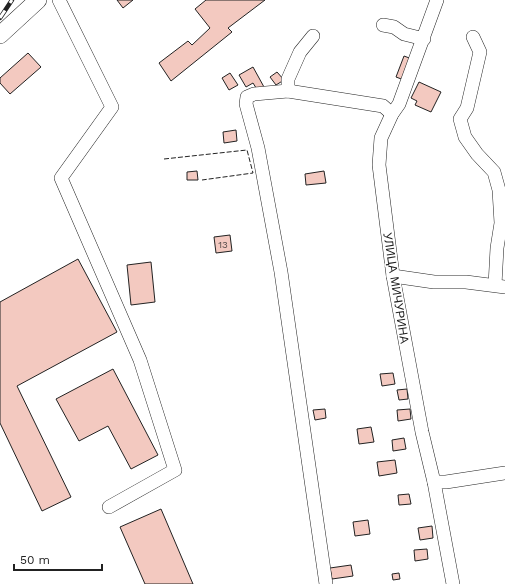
<svg xmlns="http://www.w3.org/2000/svg" width="505" height="584" font-family="'Work Sans',sans-serif">
  <style>
    .building { fill: #f3c9c0; stroke: #222 }
    .lines { fill: none; stroke-linecap: round; stroke-linejoin: round }
    .minor-casing { stroke: #222; stroke-width: 14 }
    .major-casing { stroke: #222; stroke-width: 18 }
    .minor { stroke: #fff; stroke-width: 13 }
    .major { stroke: #fff; stroke-width: 17 }
    .rail-casing { stroke: #222; stroke-width: 4.5 }
    .rail { stroke: #fff; stroke-width: 3; stroke-dasharray: 9; stroke-linecap: butt }
    .fence { stroke: #222; stroke-width: 1; stroke-dasharray: 5 2; stroke-linecap: butt }
    .labels { text-anchor: middle; dominant-baseline: central; stroke-width: 3; stroke-linejoin: round; paint-order: stroke }
    .number-label { font-size: 10px; fill: #564c4a }
    .street-label { font-size: 12px; fill: #222; stroke: #fff }
  </style>
  <rect width="100%" height="100%" fill="#fff"/>
  <!-- building -->
  <g class="building">
    <polygon points="117,0 133,0 123,8"/>
    <polygon points="206,0 265,0 228,28 232,32 171,81 159,63 188,41 192,45 210,28 195,9"/>
    <polygon points="28,53 41,67 10,94 0,83 0,78"/>
    <polygon points="404,56 412,59 404,80 396,77"/>
    <polygon points="253,67 264,87 258,91 253,83 246,87 239,75"/>
    <polygon points="277,72 284,80 276,85 270,77"/>
    <polygon points="230,73 238,85 229,90 222,78"/>
    <polygon points="419,82 441,92 431,112 415,105 417,101 411,98"/>
    <polygon points="236,130 237,141 224,143 223,132"/>
    <polygon points="197,171 198,180 187,180 187,172"/>
    <polygon points="324,171 326,183 306,185 305,174"/>
    <polygon points="230,235 232,251 216,253 214,237"/>
    <polygon points="78,259 117,332 17,386 71,497 42,511 0,423 0,302"/>
    <polygon points="151,262 155,302 131,305 127,265"/>
    <polygon points="113,369 158,455 131,469 108,426 79,441 56,399"/>
    <polygon points="393,373 395,384 382,386 380,374"/>
    <polygon points="407,389 408,399 399,400 397,390"/>
    <polygon points="325,409 326,418 315,420 313,410"/>
    <polygon points="410,409 411,419 398,421 397,410"/>
    <polygon points="371,427 374,442 359,444 357,429"/>
    <polygon points="404,438 406,449 393,451 392,440"/>
    <polygon points="395,460 397,473 379,476 377,462"/>
    <polygon points="409,494 411,504 399,505 398,495"/>
    <polygon points="161,509 193,584 145,584 120,527"/>
    <polygon points="368,520 370,534 355,536 353,522"/>
    <polygon points="432,526 433,538 420,540 418,528"/>
    <polygon points="427,549 428,559 415,561 414,550"/>
    <polygon points="351,565 353,576 332,579 330,568"/>
    <polygon points="399,573 400,579 393,580 392,574"/>
  </g>
  <g class="lines">
    <!-- minor casing -->
    <g class="minor-casing">
      <g id="minor">
        <polyline points="59,0 112,107 61,178 140,360 175,470 109,507"/>
        <polyline points="437,0 399,104 392,114 381,138 379,165 393,276 422,432 434,482 453,584"/>
        <polyline points="383,25 394,27 404,34 424,39"/>
        <polyline points="473,37 480,52 467,108 460,119 465,137 477,154 494,172 499,190 501,223 497,248 495,285"/>
        <polyline points="288,91 288,79 300,52 313,36"/>
        <polyline points="393,276 434,282 466,282 505,287"/>
        <polyline points="434,482 446,482 505,473"/>
        <polyline points="326,584 281,272 258,148 246,104 247,97 254,94 288,91 383,106 392,114"/>
      </g>
    </g>
    <!-- major casing -->
    <g class="major-casing">
      <polyline id="major" points="0,35 38,0"/>
    </g>
    <!-- minor -->
    <use href="#minor" class="minor"/>
    <!-- major -->
    <use href="#major" class="major"/>
    <!-- rail casing -->
    <g class="rail-casing">
      <polyline id="rail" points="0,18 12,0"/>
    </g>
    <!-- rail -->
    <use href="#rail" class="rail"/>
    <!-- fence -->
    <polyline class="fence" points="164,159 247,150 253,173 202,180"/>
  </g>
  <g class="labels">
    <!-- number labels -->
    <g class="number-label">
      <text x="223" y="244">13</text>
    </g>
    <!-- street labels -->
    <g class="street-label">
      <text transform="translate(396 288) rotate(81)">УЛИЦА МИЧУРИНА</text>
    </g>
  </g>
  <!-- scale -->
  <path d="M14 564v6h88v-6" fill="none" stroke="#222222" stroke-width="2"/>
  <text x="20" y="564" font-size="12" fill="#222222" stroke="#ffffff" stroke-width="3" paint-order="stroke">50 m</text>
</svg>
